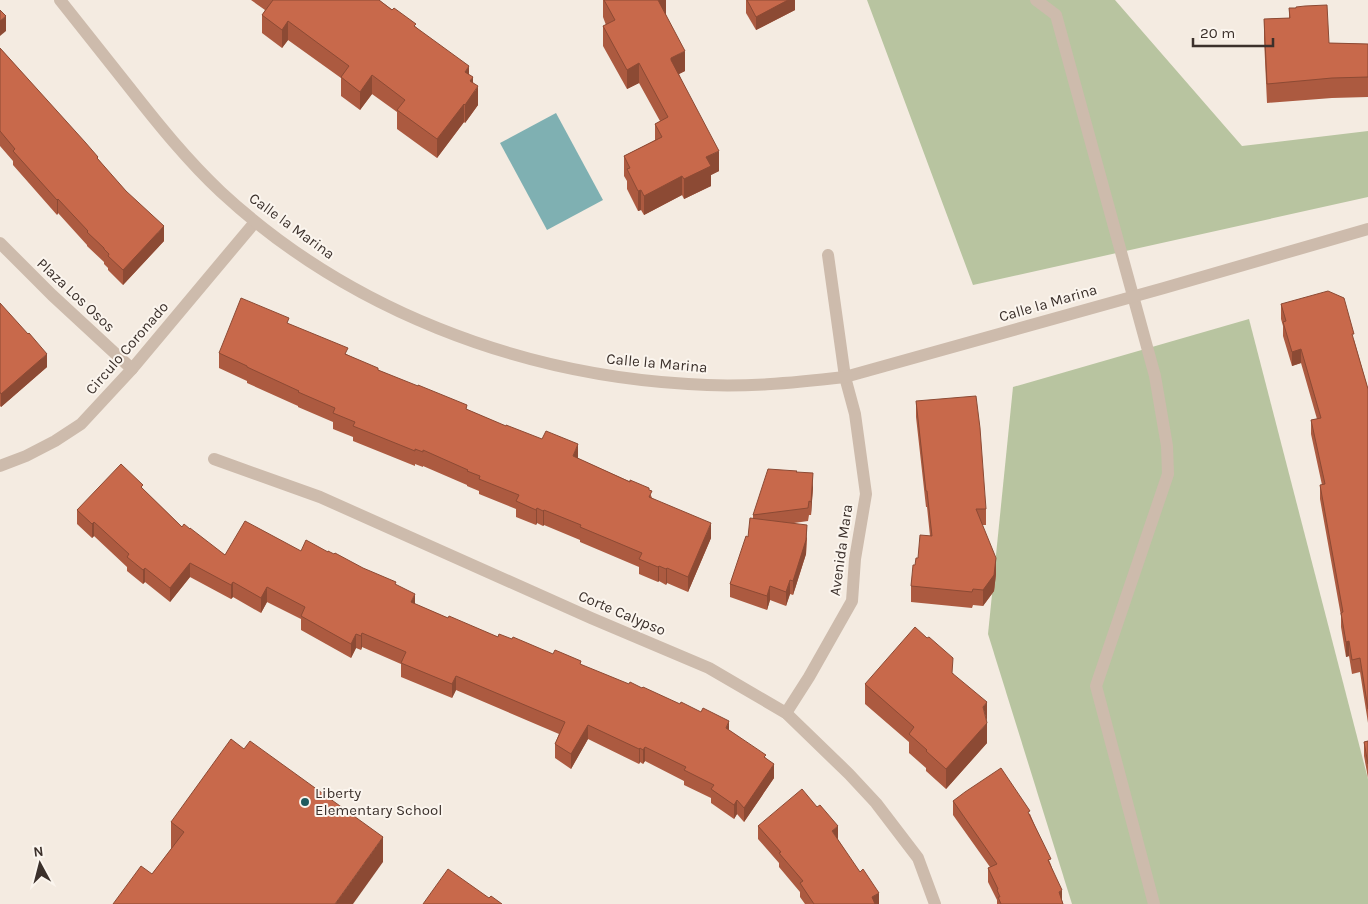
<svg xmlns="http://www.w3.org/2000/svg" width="1368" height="904" font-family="Karla,sans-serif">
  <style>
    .green { fill: #b8c4a0 }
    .water { fill: #7fb0b2 }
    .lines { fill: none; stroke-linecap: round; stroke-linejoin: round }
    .service { stroke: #cdbbac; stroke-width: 12 }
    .minor { stroke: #cdbbac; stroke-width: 12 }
    .tertiary { stroke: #cdbbac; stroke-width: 12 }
    .wall { fill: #ac5a40 }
    .shaded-wall { fill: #8c4a34 }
    .building { fill: #c8694b; stroke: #8c4a34 }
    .poi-dot { fill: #1f5a5e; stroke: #fbf5ee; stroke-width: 2 }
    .labels { text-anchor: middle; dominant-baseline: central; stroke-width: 4; stroke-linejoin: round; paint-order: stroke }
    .street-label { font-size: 15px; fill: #3b302b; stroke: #fbf5ee }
    .poi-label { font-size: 15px; fill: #3b302b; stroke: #fbf5ee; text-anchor: start }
  </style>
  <rect width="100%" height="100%" fill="#f4ebe1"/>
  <!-- green -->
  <g class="green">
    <polygon points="867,0 1115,0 1242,146 1368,131 1368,197 973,285"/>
    <polygon points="1249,319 1368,779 1368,904 1072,904 988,634 1013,387"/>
  </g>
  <!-- water -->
  <polygon class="water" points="556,113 603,200 547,230 500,143"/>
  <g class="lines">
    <!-- service -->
    <g class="service">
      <polyline points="1036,0 1056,15 1155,376 1167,446 1168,474 1096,686 1154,904"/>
      <polyline points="828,255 845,377"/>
    </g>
    <!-- minor -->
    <g class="minor">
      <polyline points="0,243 52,295 132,369"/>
      <polyline points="214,459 320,497 591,618 709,668 786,713 849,774 876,803 918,858 935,904"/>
      <polyline points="0,466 26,456 55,441 81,424 132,369 255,222"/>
      <polyline points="786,713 809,677 852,601 855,559 866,494 855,414 845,377"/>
    </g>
    <!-- tertiary -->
    <path class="tertiary" d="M60 0C83 29 106 58 129 87 158 124 187 160 221 192 347 309 517 374 688 384 741 388 793 383 845 377L1164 288 1368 229"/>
  </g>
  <!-- wall -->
  <g class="wall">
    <polygon points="251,0 379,0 416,27 469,75 473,82 478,105 465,123 464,122 437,158 397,129 397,112 372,94 360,110 341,96 341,78 288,40 282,48 262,33 262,15 265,10"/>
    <polygon points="603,0 666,0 666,15 685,71 679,74 719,171 711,175 711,186 684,199 682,195 644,215 641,210 638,211 627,189 627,181 624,176 624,156 655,140 655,124 660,121 639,83 627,89 603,46 603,26 606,25 603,17"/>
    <polygon points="746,0 795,0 795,10 756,30 746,13"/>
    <polygon points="1289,8 1329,43 1368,44 1368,97 1332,98 1267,103 1264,39 1264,19 1289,18"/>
    <polygon points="0,48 98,159 164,241 123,285 108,270 108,268 104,264 104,262 87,246 87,245 58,213 57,215 13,165 13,161 0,146"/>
    <polygon points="0,303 47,367 1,407 0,406"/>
    <polygon points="1281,304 1354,340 1368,389 1368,723 1360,672 1352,674 1349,656 1346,657 1341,627 1341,616 1320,499 1320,485 1322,485 1311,434 1311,420 1317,419 1301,363 1292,366 1283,336 1283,326 1281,319"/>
    <polygon points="289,324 348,355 378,370 649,490 652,498 711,538 688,592 667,583 666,585 659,581 658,582 639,574 639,567 580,542 580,540 544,525 543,526 537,523 536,525 516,517 516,509 479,494 479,491 467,486 467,485 423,466 423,467 415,464 415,466 353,441 353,437 333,429 333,422 298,407 298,406 247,383 247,381 219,368 219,353"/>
    <polygon points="916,401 986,509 986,525 982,525 996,574 994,591 983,606 973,605 972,608 911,602 911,586 915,565 930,536 927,507 926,507 916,417"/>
    <polygon points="797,472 813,487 811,515 809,515 808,521 794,523 807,538 806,554 793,595 790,594 786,606 770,600 767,610 730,597 730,584 748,537 753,519 753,515"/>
    <polygon points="143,489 182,527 225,555 301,551 328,552 396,585 415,604 448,618 498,637 512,639 581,665 729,730 766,758 774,778 744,822 737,814 734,819 711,803 711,798 684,785 684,781 645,761 643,764 640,762 639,764 588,739 571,769 555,758 555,744 559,734 456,690 452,698 401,677 401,664 362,647 361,650 356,648 351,658 301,630 301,619 267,602 261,613 233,597 231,599 190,577 170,602 145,582 143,584 127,571 127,567 94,536 92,538 77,524 77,510"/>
    <polygon points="953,673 987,743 946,789 926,771 926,768 909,753 909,742 865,704 865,684"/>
    <polygon points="1368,741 1368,778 1364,756 1364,742"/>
    <polygon points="953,801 1030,814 1051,865 1063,904 997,904 997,900 988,882 988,868 990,867 953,815"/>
    <polygon points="171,822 383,862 152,874 172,848 171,848"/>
    <polygon points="758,826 838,840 879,904 805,904 800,897 800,892 779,867 779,863 758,839"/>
  </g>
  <!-- shaded-wall -->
  <g class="shaded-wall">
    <polygon points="658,0 666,0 666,15"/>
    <polygon points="788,0 795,0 795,10 756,30 756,17"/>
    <polygon points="6,16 6,31 0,36 0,21"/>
    <polygon points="288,21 288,40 282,48 282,30"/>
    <polygon points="685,51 685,71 671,78 671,58"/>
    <polygon points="639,63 639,83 627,89 627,70"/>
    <polygon points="469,66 469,85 465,72"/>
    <polygon points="372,75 372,94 360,110 360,92"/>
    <polygon points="473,77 473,94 478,86 478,105 465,123 465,105 470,81"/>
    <polygon points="464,104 464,122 437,158 437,139"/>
    <polygon points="719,151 719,171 711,175 711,186 684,199 684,179 706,157"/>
    <polygon points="682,176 682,195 644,215 644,196"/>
    <polygon points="641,190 641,210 638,211 638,191"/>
    <polygon points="58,199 58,213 57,215 57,200"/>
    <polygon points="164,226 164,241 123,285 123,270"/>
    <polygon points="1301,349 1301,363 1292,366 1292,352"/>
    <polygon points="47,354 47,367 1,407 1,394"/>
    <polygon points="578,444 578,459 573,456"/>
    <polygon points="813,473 813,487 811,515 811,502"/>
    <polygon points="537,508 537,523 536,525 536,510"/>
    <polygon points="544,510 544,525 543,526 543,511"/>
    <polygon points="94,522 94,536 92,538 92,524"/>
    <polygon points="711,523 711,538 688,592 688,577"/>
    <polygon points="807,525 806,554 793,595 793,581"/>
    <polygon points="996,558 996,574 994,591 983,606 983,590"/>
    <polygon points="190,563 190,577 170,602 170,588"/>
    <polygon points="659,566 659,581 658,582 658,567"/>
    <polygon points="145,568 145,582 143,584 143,570"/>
    <polygon points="667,568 667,583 666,585 666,569"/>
    <polygon points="790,580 790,594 786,606 786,592"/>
    <polygon points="233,582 233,597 231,599 231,585"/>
    <polygon points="770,586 770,600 767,610 767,596"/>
    <polygon points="267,587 267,602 261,613 261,598"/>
    <polygon points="415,594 415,608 411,602"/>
    <polygon points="362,633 362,647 361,650 361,636"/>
    <polygon points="356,634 356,648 351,658 351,644"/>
    <polygon points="1349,641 1349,656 1346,657 1346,642"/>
    <polygon points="456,676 456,690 452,698 452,684"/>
    <polygon points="987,702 987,722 983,707"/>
    <polygon points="729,721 729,735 726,728"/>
    <polygon points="987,723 987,743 946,789 946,769"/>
    <polygon points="588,725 588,739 571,769 571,754"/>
    <polygon points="645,747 645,761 643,764 643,750"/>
    <polygon points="640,748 640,762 639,764 639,749"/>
    <polygon points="774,764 774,778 744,822 744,808"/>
    <polygon points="737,800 737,814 734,819 734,805"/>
    <polygon points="838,826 838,840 832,831"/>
    <polygon points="383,837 383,862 353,904 335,904"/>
    <polygon points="1062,890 1062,904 1059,892"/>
    <polygon points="879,893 879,904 872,904 872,897"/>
  </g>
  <!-- building -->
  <g class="building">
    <polygon points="273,0 379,0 392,10 394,8 416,24 414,26 469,66 465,72 473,77 470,81 478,86 465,105 464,104 437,139 397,110 405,100 372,75 360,92 341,77 349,66 288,21 282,30 262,15"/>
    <polygon points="604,0 658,0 685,51 671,58 671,60 719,151 706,157 711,166 684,179 682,176 644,196 641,190 638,191 627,169 630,168 624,156 662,137 655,124 668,117 639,63 627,70 603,26 615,20"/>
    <polygon points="747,0 788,0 756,17"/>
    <polygon points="1327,5 1329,43 1368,44 1368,77 1332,78 1267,84 1264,19 1290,18 1289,8 1296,8 1296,7 1305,6"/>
    <polygon points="0,10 6,16 0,21"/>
    <polygon points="0,48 85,142 98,157 97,158 126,191 164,226 123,270 108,256 109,254 104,249 104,248 87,232 88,231 58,199 57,200 13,151 15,149 0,131"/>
    <polygon points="1328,291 1344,298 1354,334 1352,334 1368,389 1368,709 1360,658 1352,660 1349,641 1346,642 1341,613 1343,612 1320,485 1325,484 1311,420 1321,418 1301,349 1292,352 1283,322 1286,321 1281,304"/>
    <polygon points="241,298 289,318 287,323 348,348 345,354 378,368 378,370 418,386 418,385 467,405 466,409 506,426 506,425 542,439 546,431 578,444 573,456 630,482 630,480 649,488 649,490 652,491 649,497 711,523 688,577 667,568 666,569 659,566 658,567 639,559 642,553 580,527 581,525 544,510 543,511 537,508 536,510 516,501 519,495 479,479 480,476 467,471 468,470 423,450 423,452 415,449 415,451 353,426 355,422 333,413 335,408 298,392 299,391 247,367 247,366 219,353"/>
    <polygon points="0,303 28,334 29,333 47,354 1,394 0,392"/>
    <polygon points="976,396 980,428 986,509 976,509 996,558 994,575 983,590 973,589 972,592 911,586 913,565 915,565 916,558 918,558 920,535 932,536 927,491 926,491 916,401"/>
    <polygon points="121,464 143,485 141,487 182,527 184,524 190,529 190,528 225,555 245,521 301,551 306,540 328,552 328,551 334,554 335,553 363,568 396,582 395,584 415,594 411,602 448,618 449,616 498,637 499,634 512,639 513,637 553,654 555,650 581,661 580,664 629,684 630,682 642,688 643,687 680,704 681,702 701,712 703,708 729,721 726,728 766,755 764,757 774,764 744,808 737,800 734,805 711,789 714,785 684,770 686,767 645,747 643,750 640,748 639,749 588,725 571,754 555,744 565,722 456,676 452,684 401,663 406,652 362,633 361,636 356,634 351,644 301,616 305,607 267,587 261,598 233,582 231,585 190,563 170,588 145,568 143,570 127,557 129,554 94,522 92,524 77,510"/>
    <polygon points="768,469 797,471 796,472 813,473 811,502 809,501 808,508 753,515"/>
    <polygon points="750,518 807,525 806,540 793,581 790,580 786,592 770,586 767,596 730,584 746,536 748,537"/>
    <polygon points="915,627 927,638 929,637 953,658 952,673 987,702 983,707 987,723 946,769 926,751 927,750 909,734 914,727 865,684"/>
    <polygon points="231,739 244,749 250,741 383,837 335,904 113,904 141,866 152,874 184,832 171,822"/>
    <polygon points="1368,741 1368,764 1364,742"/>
    <polygon points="1001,768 1030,811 1028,812 1051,859 1048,860 1062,890 1059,892 1063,904 1001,904 998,897 1000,897 997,890 998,889 988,868 997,864 953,801 965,792"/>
    <polygon points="802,789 817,807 820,805 838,826 832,831 860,872 863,869 879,893 872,897 875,904 814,904 800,883 803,881 779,853 781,852 758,826"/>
    <polygon points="448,869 489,898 491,896 502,904 423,904"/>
  </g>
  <!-- markers -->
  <circle class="poi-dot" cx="305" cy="802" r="5"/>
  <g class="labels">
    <!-- street labels -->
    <g class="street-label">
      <text transform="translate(292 226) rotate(36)">Calle la Marina</text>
      <text transform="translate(76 295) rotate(43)">Plaza Los Osos</text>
      <text transform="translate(1048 303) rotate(-16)">Calle la Marina</text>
      <text transform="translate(127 348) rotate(-49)">Circulo Coronado</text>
      <text transform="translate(657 363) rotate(5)">Calle la Marina</text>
      <text transform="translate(841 550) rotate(-82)">Avenida Mara</text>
      <text transform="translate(622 613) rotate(23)">Corte Calypso</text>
    </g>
    <!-- poi labels -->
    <g class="poi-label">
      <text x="315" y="793">Liberty<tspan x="315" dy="17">Elementary School</tspan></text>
    </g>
  </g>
  <!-- north arrow -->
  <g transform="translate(40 864) rotate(353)" stroke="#fbf5ee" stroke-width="4" paint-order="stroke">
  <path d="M0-4L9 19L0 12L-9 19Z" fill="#3b302b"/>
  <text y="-8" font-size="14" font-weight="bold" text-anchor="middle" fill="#3b302b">N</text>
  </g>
  <!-- scale -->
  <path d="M1193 38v8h80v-8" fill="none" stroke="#3b302b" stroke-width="2.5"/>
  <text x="1200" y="38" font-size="15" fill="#3b302b" stroke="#fbf5ee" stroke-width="4" paint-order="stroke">20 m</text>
</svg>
